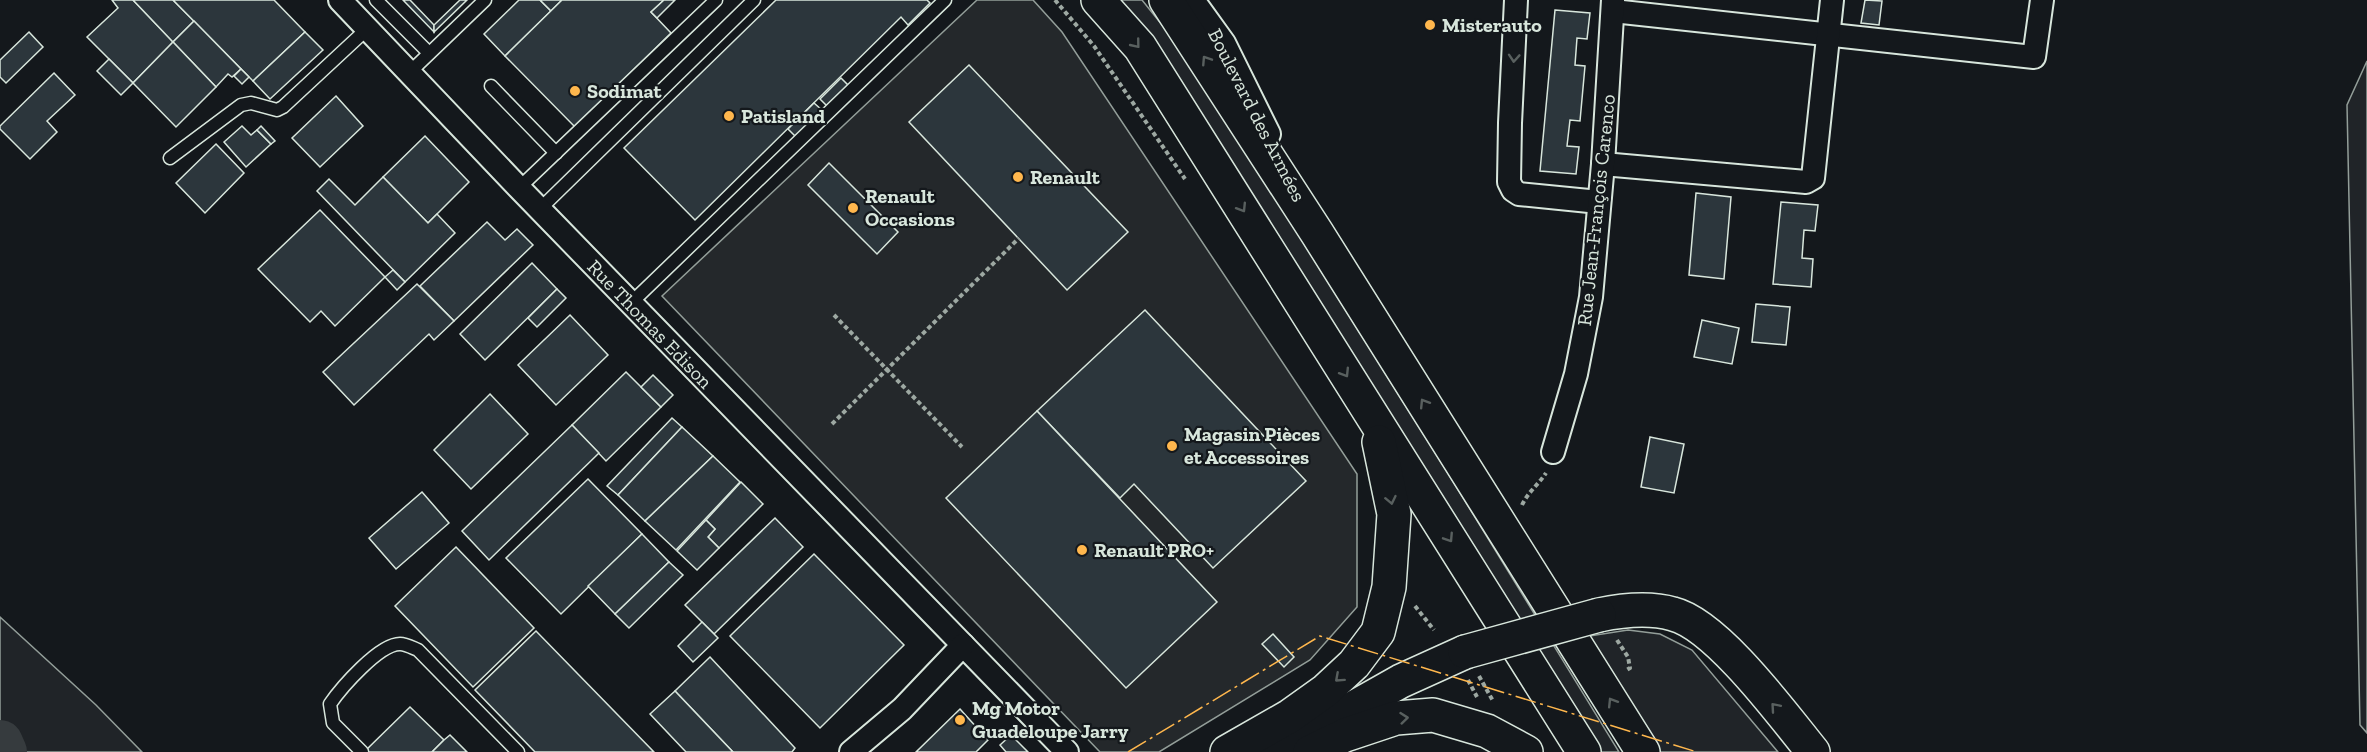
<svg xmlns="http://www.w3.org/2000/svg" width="2367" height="752" font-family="'Zilla Slab',serif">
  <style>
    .green { fill: #202428; stroke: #939e99; stroke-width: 1.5 }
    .parking { fill: #24282b; stroke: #939e99; stroke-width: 1.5 }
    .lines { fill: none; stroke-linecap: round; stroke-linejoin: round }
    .river { stroke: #363b3e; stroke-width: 46 }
    .building { fill: #2c363c; stroke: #d8e6dc; stroke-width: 1.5 }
    .lane-casing { stroke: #d8e6dc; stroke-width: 15 }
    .street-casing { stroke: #d8e6dc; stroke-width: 26 }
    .primary-casing { stroke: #d8e6dc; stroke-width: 36 }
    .highway-casing { stroke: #d8e6dc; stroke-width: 36 }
    .path { stroke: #9da8a2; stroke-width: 4; stroke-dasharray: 4.5 3; stroke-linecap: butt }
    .lane { stroke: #14181c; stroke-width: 12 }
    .street { stroke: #14181c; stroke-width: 22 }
    .primary { stroke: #14181c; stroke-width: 33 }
    .highway { stroke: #14181c; stroke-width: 33 }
    .primary-bridge-casing { stroke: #d8e6dc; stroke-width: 36; stroke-linecap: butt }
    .primary-bridge { stroke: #14181c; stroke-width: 33 }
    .power { stroke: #ffb74d; stroke-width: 1.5; stroke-dasharray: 21 4.5 3 4.5; stroke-linecap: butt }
    .oneway { stroke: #59605f }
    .poi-dot { fill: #ffb74d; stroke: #14181c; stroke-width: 2 }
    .labels { text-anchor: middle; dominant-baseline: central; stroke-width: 4.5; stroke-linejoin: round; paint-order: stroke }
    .poi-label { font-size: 20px; font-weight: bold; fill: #d8e6dc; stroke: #14181c; text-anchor: start }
    .street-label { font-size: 20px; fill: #d8e6dc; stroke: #14181c }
  </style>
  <rect width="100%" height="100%" fill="#14181c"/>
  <!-- green -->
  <g class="green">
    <polygon points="1115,0 1142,0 1183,51 1446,470 1619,752 1598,752"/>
    <polygon points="2367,61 2367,733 2360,725 2347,105"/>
    <polygon points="0,617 96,705 142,752 0,752"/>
    <polygon points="1628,630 1660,634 1692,650 1778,752 1657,752 1583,637"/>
  </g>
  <!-- parking -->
  <polygon class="parking" points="977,0 1033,0 1062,32 1357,474 1357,607 1310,660 1159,752 1100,752 662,296"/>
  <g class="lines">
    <!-- river -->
    <polyline class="river" points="0,743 4,752"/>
  </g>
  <!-- building -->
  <g class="building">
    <polygon points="112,0 133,0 173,42 133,83 87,37 118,8"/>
    <polygon points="133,0 173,0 194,21 173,42"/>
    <polygon points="173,0 274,0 305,32 253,81"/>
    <polygon points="403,0 410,0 434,25 434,32"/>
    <polygon points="460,0 467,0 434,32 434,25"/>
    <polygon points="519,0 540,0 551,11 505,56 484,34"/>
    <polygon points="540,0 562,0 551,11"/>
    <polygon points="562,0 664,0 651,12 671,33 575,127 505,56"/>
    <polygon points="664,0 675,0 657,18 651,12"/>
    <polygon points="776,0 927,0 930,3 908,25 901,17 695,220 624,148"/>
    <polygon points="1865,0 1882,1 1879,25 1861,23"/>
    <polygon points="1555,10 1590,13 1587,39 1577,38 1575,65 1585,66 1580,121 1570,120 1567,146 1579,147 1576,174 1540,171"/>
    <polygon points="194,21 241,69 232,77 228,74 216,87 173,42"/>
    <polygon points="29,32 43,47 6,83 0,77 0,60"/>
    <polygon points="305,32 323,50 270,99 253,81"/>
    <polygon points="173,42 216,87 176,127 133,83"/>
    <polygon points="109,59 133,83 121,95 97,71"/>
    <polygon points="969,65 1128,232 1067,290 909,122"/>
    <polygon points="241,69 249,77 242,84 234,76"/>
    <polygon points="54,73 75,95 47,121 57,132 30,159 0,129 0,126"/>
    <polygon points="841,78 850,87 828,107 820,99"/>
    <polygon points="336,96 363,126 320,167 292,138"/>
    <polygon points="814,103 823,111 797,138 788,129"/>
    <polygon points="242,126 251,135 257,130 271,144 246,167 224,142"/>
    <polygon points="261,126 275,141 271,144 257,130"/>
    <polygon points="425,136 469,182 428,223 383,177"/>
    <polygon points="216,144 244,173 205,213 176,183"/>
    <polygon points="829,163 898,232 877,254 808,185"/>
    <polygon points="383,177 428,223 437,214 455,233 405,282 317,191 329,179 355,205"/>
    <polygon points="1696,193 1731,197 1724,279 1689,275"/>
    <polygon points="1781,202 1818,205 1815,231 1804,230 1802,258 1813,259 1811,287 1773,284"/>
    <polygon points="320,210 385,277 335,326 321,311 310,322 258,269"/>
    <polygon points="487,222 505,240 517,229 533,245 454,321 420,286"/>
    <polygon points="532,263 557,289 485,360 460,334"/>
    <polygon points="393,270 405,282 397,290 385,277"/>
    <polygon points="417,284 454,321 434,340 429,334 354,405 323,372"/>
    <polygon points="557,289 566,298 537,327 528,318"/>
    <polygon points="1756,304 1790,307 1786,345 1752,342"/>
    <polygon points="1145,310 1306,481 1213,568 1134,484 1120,498 1037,411"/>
    <polygon points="570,315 608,355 556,405 518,365"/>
    <polygon points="1702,320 1739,328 1732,364 1694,357"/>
    <polygon points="626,372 661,407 606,461 572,425"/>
    <polygon points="653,375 673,395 661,407 641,387"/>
    <polygon points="490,394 528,434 471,489 434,450"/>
    <polygon points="1037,411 1217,602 1126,688 946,498"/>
    <polygon points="672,418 682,427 618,495 607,486"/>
    <polygon points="572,425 599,453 489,560 462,531"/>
    <polygon points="682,427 713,456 645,521 618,495"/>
    <polygon points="1650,437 1684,444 1674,493 1641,487"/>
    <polygon points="713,456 740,482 676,550 645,521"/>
    <polygon points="588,479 642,534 561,614 506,558"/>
    <polygon points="741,482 763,504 719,548 708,537 715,529 706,520"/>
    <polygon points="422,492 449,523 396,569 369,538"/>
    <polygon points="775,518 803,547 714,634 685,605"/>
    <polygon points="706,520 715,529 708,537 719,548 697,570 677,551"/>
    <polygon points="642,534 669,562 615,614 588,586"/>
    <polygon points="456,547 534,628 473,687 395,606"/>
    <polygon points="814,554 904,645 820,728 730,636"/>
    <polygon points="669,562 683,575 629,628 615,614"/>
    <polygon points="702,622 718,638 693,662 678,646"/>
    <polygon points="536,631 654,752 535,752 475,690"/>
    <polygon points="1273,634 1294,657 1284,667 1262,644"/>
    <polygon points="710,657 795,748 792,752 733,752 675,691"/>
    <polygon points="675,691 733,752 686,752 650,714"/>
    <polygon points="410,707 444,740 432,752 364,752"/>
    <polygon points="960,709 988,740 976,752 916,752"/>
    <polygon points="450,735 467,752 432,752 444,740"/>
    <polygon points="1011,735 1028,752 1006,752 1000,745"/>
  </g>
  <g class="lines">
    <!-- lane casing -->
    <g class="lane-casing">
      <g id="lane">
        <polyline points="376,0 429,53"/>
        <polyline points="409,73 485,0"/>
        <polyline points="491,86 556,153"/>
        <polyline points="170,158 241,105 251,103 277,110 283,107 367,29"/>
        <polyline points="519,188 716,0"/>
        <polyline points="540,209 754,0"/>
        <polyline points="631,303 945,0"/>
        <path d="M362 752 333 723 330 704C341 688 379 644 400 644 406 644 413 648 418 650L518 752"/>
      </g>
    </g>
    <!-- street casing -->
    <g class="street-casing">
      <g id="street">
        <polyline points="340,0 519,188 1067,752"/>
        <polyline points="1193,0 1224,43 1269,134"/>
        <polyline points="1516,0 1510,123 1509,182 1513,190 1519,194 1599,202"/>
        <polyline points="1613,11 2034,57 2042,0"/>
        <polyline points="1603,164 1806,182 1813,178 1832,0"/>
        <polyline points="1553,452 1576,374 1591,297 1603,164 1613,0"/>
        <polyline points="851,752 902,709 963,645"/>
      </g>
    </g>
    <!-- primary casing -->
    <g class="primary-casing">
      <g id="primary">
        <path d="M1599 615C1623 610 1649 607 1673 614 1717 625 1783 715 1813 752"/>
        <polyline points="1275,752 1401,681 1465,652"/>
      </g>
    </g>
    <!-- highway casing -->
    <g class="highway-casing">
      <g id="highway">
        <polyline points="1098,0 1140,47 1584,752"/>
        <polyline points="1166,0 1317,233 1643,752"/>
        <polyline points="1227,752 1290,716 1325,691 1354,664 1378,632 1389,587 1394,514 1379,442"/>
        <polyline points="1310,752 1345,735 1396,718 1433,715 1487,731 1526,752"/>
      </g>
    </g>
    <!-- path -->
    <g class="path">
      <polyline points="1055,0 1094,46 1185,179"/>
      <polyline points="834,315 962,447"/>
      <polyline points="832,424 1019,238"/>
      <path d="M1522 505C1528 492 1538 485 1546 473"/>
      <polyline points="1415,606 1434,630"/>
      <polyline points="1617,640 1628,657 1630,668 1625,671"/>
      <polyline points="1479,676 1493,701"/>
      <polyline points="1468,680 1477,697"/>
    </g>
    <!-- lane -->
    <use href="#lane" class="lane"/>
    <!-- street -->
    <use href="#street" class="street"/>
    <!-- primary -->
    <use href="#primary" class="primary"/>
    <!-- highway -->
    <use href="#highway" class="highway"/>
    <!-- primary-bridge casing -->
    <g class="primary-bridge-casing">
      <polyline id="primary-bridge" points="1465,652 1599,615"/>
    </g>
    <!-- primary-bridge -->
    <use href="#primary-bridge" class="primary-bridge"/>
    <!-- power -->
    <polyline class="power" points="1128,752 1320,636 1697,752"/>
  </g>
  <!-- one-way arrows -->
  <defs><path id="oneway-chevron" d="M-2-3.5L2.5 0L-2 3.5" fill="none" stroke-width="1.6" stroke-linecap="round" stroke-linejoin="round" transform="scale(1.5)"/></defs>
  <g class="oneway">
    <use href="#oneway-chevron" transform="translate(1136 44) rotate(51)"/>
    <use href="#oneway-chevron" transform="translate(1514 58) rotate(94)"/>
    <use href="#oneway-chevron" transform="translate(1206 60) rotate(-123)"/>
    <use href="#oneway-chevron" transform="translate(1242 208) rotate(58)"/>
    <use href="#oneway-chevron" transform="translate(1345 373) rotate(58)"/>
    <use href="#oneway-chevron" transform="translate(1424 403) rotate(-122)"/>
    <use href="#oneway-chevron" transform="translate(1391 500) rotate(78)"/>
    <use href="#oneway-chevron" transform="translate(1449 538) rotate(57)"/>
    <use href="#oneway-chevron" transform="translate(1339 678) rotate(138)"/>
    <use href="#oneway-chevron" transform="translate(1612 702) rotate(-122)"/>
    <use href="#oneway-chevron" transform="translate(1775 707) rotate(-131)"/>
    <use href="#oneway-chevron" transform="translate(1404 718) rotate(-6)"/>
  </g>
  <!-- markers -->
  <g class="poi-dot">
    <circle cx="1430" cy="25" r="6"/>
    <circle cx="575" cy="91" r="6"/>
    <circle cx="729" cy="116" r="6"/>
    <circle cx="1018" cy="177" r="6"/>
    <circle cx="853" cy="208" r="6"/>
    <circle cx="1172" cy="446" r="6"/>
    <circle cx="1082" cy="550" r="6"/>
    <circle cx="960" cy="720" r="6"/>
  </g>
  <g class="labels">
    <!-- poi labels -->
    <g class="poi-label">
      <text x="1442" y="25">Misterauto</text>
      <text x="587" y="91">Sodimat</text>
      <text x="741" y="116">Patisland</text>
      <text x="1030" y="177">Renault</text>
      <text x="865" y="196">Renault<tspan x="865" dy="23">Occasions</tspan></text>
      <text x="1184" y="434">Magasin Pièces<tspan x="1184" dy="23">et Accessoires</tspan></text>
      <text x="1094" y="550">Renault PRO+</text>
      <text x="972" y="708">Mg Motor<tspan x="972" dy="23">Guadeloupe Jarry</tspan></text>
    </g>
    <!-- street labels -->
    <g class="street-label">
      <text transform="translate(1257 115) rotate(63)">Boulevard des Armées</text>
      <text transform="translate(1596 210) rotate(-84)">Rue Jean-François Carenco</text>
      <text transform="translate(650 324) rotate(46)">Rue Thomas Edison</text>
    </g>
  </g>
</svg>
